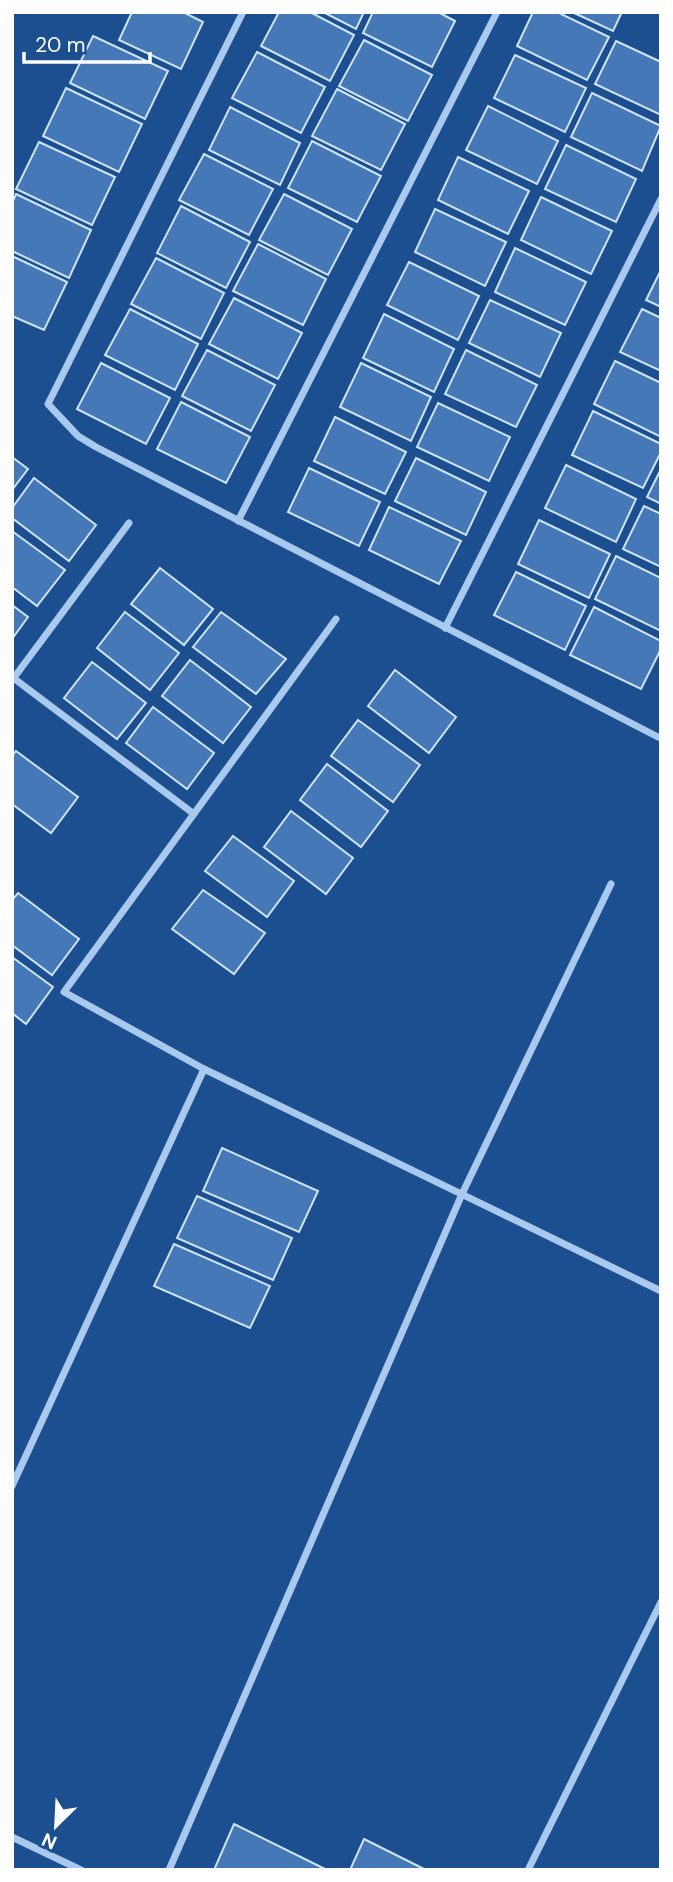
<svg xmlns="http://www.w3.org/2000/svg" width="673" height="1882" font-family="'DM Sans',sans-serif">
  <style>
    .building { fill: #4478b7; stroke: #cfe3fa; stroke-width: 2 }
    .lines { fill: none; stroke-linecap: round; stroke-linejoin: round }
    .minor { stroke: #a9c9ee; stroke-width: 7 }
  </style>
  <rect width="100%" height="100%" fill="#1b4f8f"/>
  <!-- building -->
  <g class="building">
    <polygon points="132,12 183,12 203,22 181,69 119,40"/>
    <polygon points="279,12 310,12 354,35 330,81 261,46"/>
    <polygon points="323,12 364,12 356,29"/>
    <polygon points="373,12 438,12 455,21 432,67 363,33"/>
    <polygon points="533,12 557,12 609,37 587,80 517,46"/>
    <polygon points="572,12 622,12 613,31"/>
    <polygon points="93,36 168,71 145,119 70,83"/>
    <polygon points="364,40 432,75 408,121 339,86"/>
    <polygon points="616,41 661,62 661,115 595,84"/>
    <polygon points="257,52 325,87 301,133 232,98"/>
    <polygon points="515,55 586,88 565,132 494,98"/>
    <polygon points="66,88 142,124 119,172 43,136"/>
    <polygon points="337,89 405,124 381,170 312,136"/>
    <polygon points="592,93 661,126 642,171 571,137"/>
    <polygon points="488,106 558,141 537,184 466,150"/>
    <polygon points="230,107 300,143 280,185 209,150"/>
    <polygon points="312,141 381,176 357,222 288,188"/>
    <polygon points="39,142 115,177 92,225 16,189"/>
    <polygon points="566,145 636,179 616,222 545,189"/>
    <polygon points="204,154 273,189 249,235 179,200"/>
    <polygon points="458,157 529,191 508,234 438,200"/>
    <polygon points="16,194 91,230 69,278 12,251 12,203"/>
    <polygon points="284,194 352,229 328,275 259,240"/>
    <polygon points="541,197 612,231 591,274 521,240"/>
    <polygon points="181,206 250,242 226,288 157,253"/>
    <polygon points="435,209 506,242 485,286 415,252"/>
    <polygon points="258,244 326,279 303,325 233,291"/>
    <polygon points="515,248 586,282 565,325 495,292"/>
    <polygon points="12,256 67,282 44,330 12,316"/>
    <polygon points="156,258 224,293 201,339 131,304"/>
    <polygon points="409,262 479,296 458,340 387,305"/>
    <polygon points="661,270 661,307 646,300"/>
    <polygon points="234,298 302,333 278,379 209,344"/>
    <polygon points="490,300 561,333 540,377 469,343"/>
    <polygon points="130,309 198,344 175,390 105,355"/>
    <polygon points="642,309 661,318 661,371 620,352"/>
    <polygon points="384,314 454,349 434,392 363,358"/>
    <polygon points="207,350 275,385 251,431 182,396"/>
    <polygon points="466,350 537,385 516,427 445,394"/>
    <polygon points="615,361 661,383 661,437 594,404"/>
    <polygon points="101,363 170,398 146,444 77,409"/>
    <polygon points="361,363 431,397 411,441 340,407"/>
    <polygon points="181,402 250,437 226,483 157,449"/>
    <polygon points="438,403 510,437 489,481 417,447"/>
    <polygon points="593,411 661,444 661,452 643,488 572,455"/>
    <polygon points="335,417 406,452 385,494 314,461"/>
    <polygon points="12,457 28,469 12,490"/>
    <polygon points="416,458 486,492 466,535 395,501"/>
    <polygon points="566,465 636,499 616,542 545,508"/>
    <polygon points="309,468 380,502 359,546 288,512"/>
    <polygon points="661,469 661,504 647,497"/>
    <polygon points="34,478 96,525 69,561 12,518 12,508"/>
    <polygon points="644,506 661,514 661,567 623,549"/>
    <polygon points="389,507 461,541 439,584 369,550"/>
    <polygon points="539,520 610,554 589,598 518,564"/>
    <polygon points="12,531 65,570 37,606 12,587"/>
    <polygon points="616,556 661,578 661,631 595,599"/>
    <polygon points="160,568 213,609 184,645 131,604"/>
    <polygon points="516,572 586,606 565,650 494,615"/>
    <polygon points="12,605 28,617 12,639"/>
    <polygon points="594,607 661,641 661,649 641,689 570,655"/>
    <polygon points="125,612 179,653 150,690 97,648"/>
    <polygon points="221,612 286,659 256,694 193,647"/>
    <polygon points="190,660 251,707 223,743 162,696"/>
    <polygon points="92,662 146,703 117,739 64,698"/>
    <polygon points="395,670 456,717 429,753 368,706"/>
    <polygon points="153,707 214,753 187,789 126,743"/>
    <polygon points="358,720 420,765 393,802 331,756"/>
    <polygon points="16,751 78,797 51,833 12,804 12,756"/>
    <polygon points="327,764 388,811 361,847 300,800"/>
    <polygon points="291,811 353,858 326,894 264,847"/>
    <polygon points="233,836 294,881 267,917 205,871"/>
    <polygon points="203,890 265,933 234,974 172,929"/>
    <polygon points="18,893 79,939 52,975 12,945 12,900"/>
    <polygon points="12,957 53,987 26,1024 12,1013"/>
    <polygon points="222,1148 318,1191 299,1232 203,1191"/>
    <polygon points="197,1196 292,1238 273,1280 177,1238"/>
    <polygon points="174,1244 270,1286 250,1328 154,1286"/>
    <polygon points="234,1824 327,1870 214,1870"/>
    <polygon points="364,1839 426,1870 350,1870"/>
  </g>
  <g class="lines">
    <!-- minor -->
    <g class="minor">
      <polyline points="243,12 48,404 78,436 96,447 658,737"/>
      <polyline points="238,521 497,12"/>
      <polyline points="445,628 661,199"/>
      <polyline points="12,677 194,814"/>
      <polyline points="13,679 129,523"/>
      <polyline points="204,1069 64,992 336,619"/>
      <polyline points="12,1486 204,1069 661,1291"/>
      <polyline points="12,1837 81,1870"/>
      <polyline points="169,1870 462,1194 611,884"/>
      <polyline points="528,1870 661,1602"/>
    </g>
  </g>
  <!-- border -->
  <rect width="673" height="1882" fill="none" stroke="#ffffff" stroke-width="28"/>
  <!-- north arrow -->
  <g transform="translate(56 1826) rotate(204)" stroke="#1b4f8f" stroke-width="5" paint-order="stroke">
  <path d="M0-5L12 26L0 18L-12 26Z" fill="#ffffff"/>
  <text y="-10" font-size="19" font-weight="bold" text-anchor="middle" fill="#ffffff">N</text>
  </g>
  <!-- scale -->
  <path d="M24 52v10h126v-10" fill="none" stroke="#ffffff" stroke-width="3.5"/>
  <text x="35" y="52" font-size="21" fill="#ffffff" stroke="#1b4f8f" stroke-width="5" paint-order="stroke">20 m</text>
</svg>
